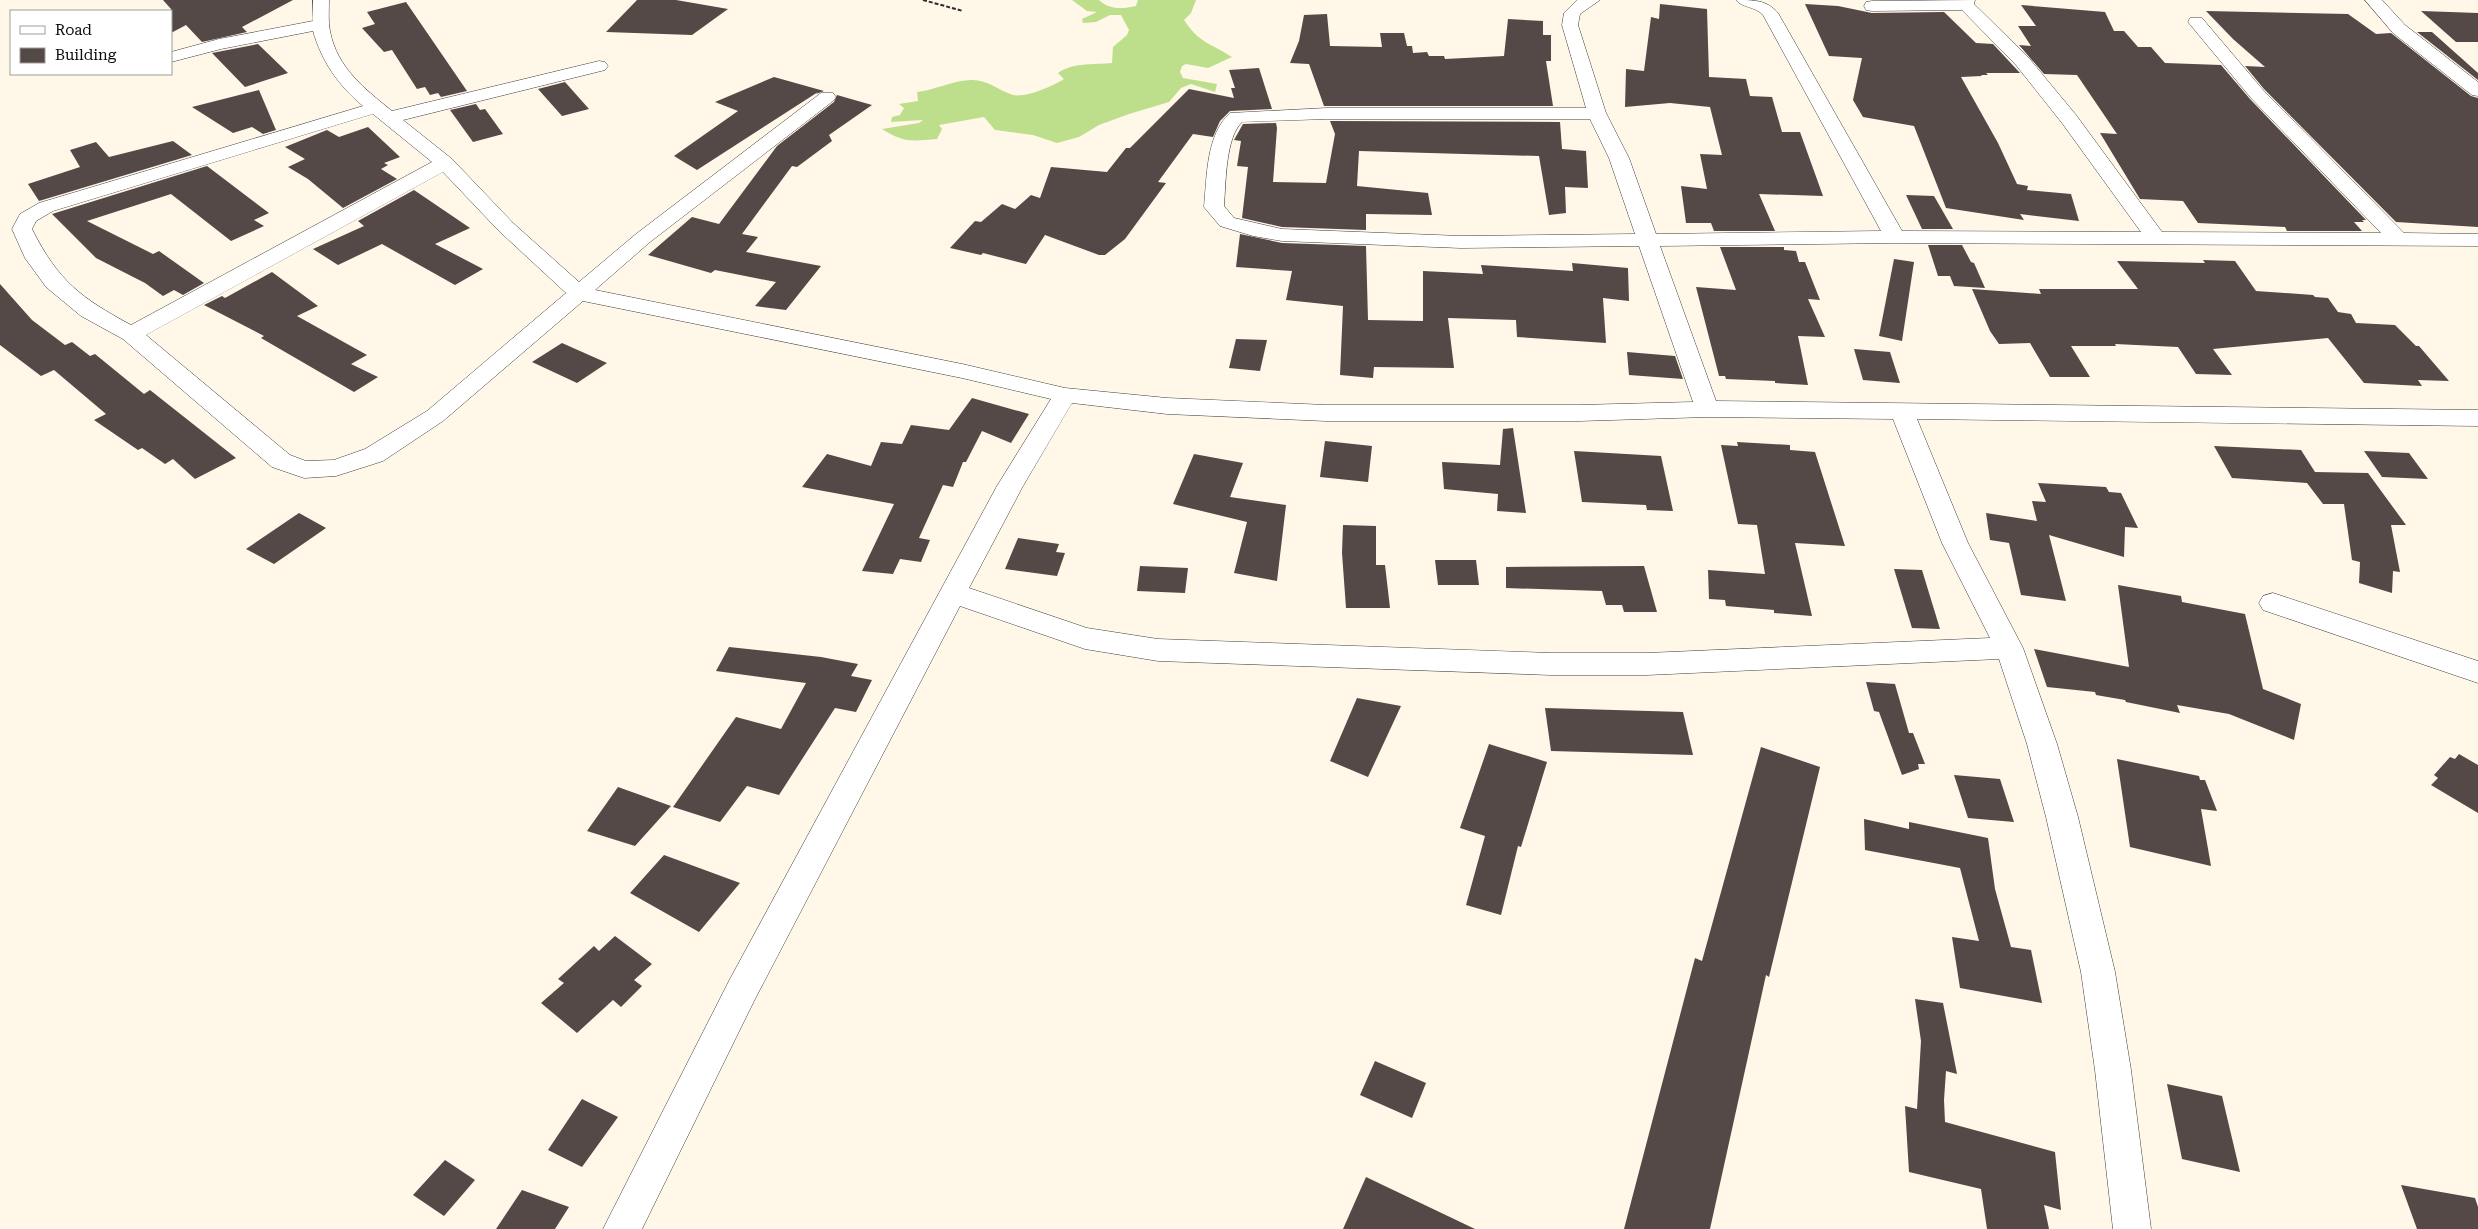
<svg xmlns="http://www.w3.org/2000/svg" width="2478" height="1229" font-family="'Roboto Serif',serif">
  <style>
    .forest { fill: #bddf8b }
    .building { fill: #544946 }
    .lines { fill: none; stroke-linecap: round; stroke-linejoin: round }
    .minor-casing { stroke: #3d3d3d; stroke-width: 1 }
    .path { stroke: #2c2c2c; stroke-width: 2; stroke-dasharray: 4 2; stroke-linecap: butt }
    .minor { fill: #fff; fill-rule: evenodd }
  </style>
  <rect width="100%" height="100%" fill="#fff7e7"/>
  <!-- forest -->
  <path class="forest" d="M1072 0H1099C1109 10 1123 9 1136 6L1138 0H1196L1191 13 1184 20C1199 43 1210 43 1232 57L1208 68 1186 64 1182 66 1180 72 1183 78 1217 84 1215 92 1191 84 1181 88 1169 102 1129 114 1099 125 1079 137 1057 143 1033 135 995 130 984 117 939 125 942 129 937 139C913 141 903 143 882 129L919 123 923 120 891 122 892 117 900 115 904 108 899 104 918 101 917 92C935 90 951 81 970 80 987 79 998 90 1013 95 1026 98 1053 86 1064 79L1058 73C1073 62 1094 65 1112 63L1113 47 1127 35 1129 30 1121 15H1110L1096 22 1083 23 1082 19 1097 12 1087 11Z"/>
  <!-- building -->
  <g class="building">
    <polygon points="163,0 293,0 242,27 247,32 202,42 186,25 171,33 171,9"/>
    <polygon points="637,0 676,0 728,9 692,35 606,32"/>
    <polygon points="406,2 467,91 441,97 438,93 430,95 425,87 417,89 392,50 384,52 362,28 375,24 367,12"/>
    <polygon points="1660,4 1707,9 1709,77 1746,79 1750,96 1772,97 1782,132 1800,132 1823,196 1759,194 1775,231 1714,231 1711,223 1686,223 1681,186 1707,189 1700,154 1722,155 1710,107 1670,103 1625,107 1626,69 1644,71 1651,17 1659,19"/>
    <polygon points="1805,4 1838,6 1872,13 1944,12 1976,43 1993,44 2020,73 1986,73 1988,75 1981,75 1982,76 1961,77 1998,143 2017,184 2028,186 2027,190 2071,194 2079,221 2020,214 2024,220 1946,208 1914,126 1863,117 1853,100 1862,58 1829,56"/>
    <polygon points="2021,5 2105,12 2114,31 2124,31 2138,47 2151,47 2165,63 2221,65 2250,99 2366,220 2362,220 2364,222 2354,222 2362,231 2287,231 2285,227 2198,223 2183,201 2140,199 2100,133 2117,134 2077,75 2044,74 2019,45 2031,46 2018,26 2036,26"/>
    <polygon points="2206,11 2348,14 2376,34 2391,33 2471,96 2478,98 2478,227 2396,222 2264,89 2245,66 2265,67 2233,39"/>
    <polygon points="2421,11 2478,13 2478,42 2456,42"/>
    <polygon points="1327,14 1330,46 1382,47 1380,33 1404,33 1407,46 1412,46 1413,53 1427,52 1429,56 1444,56 1445,59 1504,56 1508,19 1543,21 1543,35 1551,35 1551,61 1546,61 1553,106 1324,106 1309,64 1290,63 1299,41 1304,15"/>
    <polygon points="2417,32 2432,32 2478,73 2478,80"/>
    <polygon points="258,44 288,73 245,87 212,53"/>
    <polygon points="1259,68 1272,109 1230,111 1220,121 1213,137 1193,134 1158,182 1166,183 1125,239 1105,255 1099,255 1045,235 1026,264 983,253 981,255 950,248 975,221 981,222 1002,204 1015,209 1031,195 1040,198 1051,167 1107,172 1126,148 1130,148 1189,89 1234,98 1231,88 1235,88 1229,70"/>
    <polygon points="774,77 824,91 816,94 818,92 697,170 674,156 738,111 715,102"/>
    <polygon points="565,82 589,109 562,116 538,89"/>
    <polygon points="259,90 276,130 263,134 252,127 233,133 192,107"/>
    <polygon points="837,95 872,105 829,135 832,141 797,167 792,166 742,234 758,237 746,252 821,266 786,310 755,306 776,282 715,270 711,273 648,255 692,217 719,224 777,146 834,102"/>
    <polygon points="476,104 480,110 485,109 503,134 473,142 450,110"/>
    <polygon points="1330,121 1560,122 1562,149 1586,151 1588,188 1565,187 1566,213 1549,215 1539,156 1359,151 1357,186 1428,193 1432,215 1366,214 1366,230 1282,227 1242,218 1248,167 1237,166 1241,141 1234,140 1243,124 1276,123 1277,128 1273,182 1326,183 1335,134"/>
    <polygon points="368,127 400,157 384,163 388,165 381,169 397,179 343,208 308,179 288,167 305,159 285,147 327,130 339,137"/>
    <polygon points="173,141 192,155 39,201 28,184 80,167 70,150 96,142 109,157"/>
    <polygon points="207,166 269,213 254,220 264,226 231,241 171,194 87,221 153,254 159,251 204,283 183,295 174,290 163,296 145,283 96,258 52,214"/>
    <polygon points="414,190 470,228 435,244 483,269 455,285 382,244 338,265 313,249 364,226 358,221"/>
    <polygon points="1906,195 1934,196 1953,229 1922,229"/>
    <polygon points="1240,234 1282,243 1366,246 1368,320 1423,321 1423,271 1483,274 1481,265 1573,271 1572,263 1628,268 1629,301 1603,298 1606,343 1517,337 1516,320 1448,318 1454,368 1374,367 1373,378 1340,375 1343,306 1286,300 1292,271 1236,267"/>
    <polygon points="1928,245 1962,245 1971,262 1974,263 1985,288 1954,286 1950,276 1938,276"/>
    <polygon points="1720,247 1784,247 1784,250 1796,251 1799,262 1805,262 1820,300 1808,299 1825,337 1798,336 1808,385 1775,383 1775,381 1726,379 1725,376 1719,376 1696,287 1736,290"/>
    <polygon points="1894,259 1914,262 1902,341 1879,336"/>
    <polygon points="2203,260 2235,261 2256,291 2313,295 2315,297 2328,298 2338,312 2351,314 2356,323 2395,325 2416,346 2419,346 2449,381 2418,380 2422,386 2364,383 2328,338 2213,349 2232,375 2196,374 2178,347 2115,344 2116,346 2071,346 2090,377 2050,377 2030,343 1999,344 1990,331 1972,289 2041,294 2039,289 2138,289 2117,261 2205,263"/>
    <polygon points="272,272 318,306 297,316 367,355 351,364 378,377 354,392 261,338 264,336 204,305 222,296 225,298"/>
    <polygon points="0,284 32,320 65,345 72,342 90,356 95,354 144,394 150,390 236,458 195,479 173,459 165,464 142,448 138,450 94,420 106,414 54,370 41,376 0,345"/>
    <polygon points="1236,339 1267,340 1260,371 1229,368"/>
    <polygon points="562,343 607,363 577,383 532,362"/>
    <polygon points="1854,349 1890,352 1900,383 1863,380"/>
    <polygon points="1627,352 1675,356 1683,379 1629,375"/>
    <polygon points="972,398 1029,414 1011,443 982,431 966,462 963,462 953,487 943,485 919,538 930,540 921,562 900,559 893,574 862,571 894,504 802,487 827,454 871,466 881,442 902,444 911,425 949,430"/>
    <polygon points="1513,428 1526,513 1497,511 1498,494 1444,489 1442,462 1500,465 1503,429"/>
    <polygon points="1325,441 1372,446 1368,482 1320,477"/>
    <polygon points="1737,442 1790,445 1790,450 1815,452 1845,546 1795,543 1812,616 1774,613 1774,610 1726,606 1725,600 1709,599 1708,570 1765,574 1757,525 1738,524 1721,445 1738,446"/>
    <polygon points="2214,446 2301,450 2315,472 2368,473 2406,525 2391,525 2400,572 2393,571 2392,593 2359,583 2360,562 2352,560 2344,504 2323,504 2307,483 2232,478"/>
    <polygon points="1574,451 1661,456 1673,511 1647,510 1646,505 1582,502"/>
    <polygon points="2364,451 2409,453 2428,479 2382,477"/>
    <polygon points="1194,454 1243,463 1230,497 1286,505 1277,581 1234,573 1247,522 1173,504"/>
    <polygon points="2038,483 2106,487 2109,492 2121,493 2138,528 2125,527 2124,557 2049,535 2066,601 2021,595 2009,543 1990,540 1986,513 2037,521 2032,501 2046,502"/>
    <polygon points="299,513 326,528 274,564 246,549"/>
    <polygon points="1343,525 1376,526 1376,565 1385,565 1390,608 1346,608 1342,553"/>
    <polygon points="1018,538 1059,544 1056,552 1065,553 1057,576 1005,569"/>
    <polygon points="1435,560 1476,560 1479,585 1438,585"/>
    <polygon points="1140,566 1188,568 1185,593 1137,591"/>
    <polygon points="1644,566 1657,612 1624,612 1622,605 1606,605 1602,591 1506,588 1506,567"/>
    <polygon points="1894,569 1922,570 1940,629 1912,628"/>
    <polygon points="2118,585 2181,596 2182,602 2245,614 2263,689 2301,704 2294,740 2229,714 2177,705 2180,713 2126,702 2125,700 2096,695 2095,692 2047,687 2034,649 2129,667"/>
    <polygon points="729,647 821,657 858,664 851,676 872,680 856,712 835,708 779,795 747,786 720,822 673,807 736,717 781,729 806,683 716,671"/>
    <polygon points="1866,682 1895,684 1909,733 1913,733 1925,764 1918,764 1919,769 1902,775 1879,712 1874,711"/>
    <polygon points="1357,698 1401,706 1368,777 1330,761"/>
    <polygon points="1545,708 1683,712 1693,755 1551,751"/>
    <polygon points="1489,744 1547,762 1521,847 1518,846 1501,915 1466,905 1485,836 1460,828"/>
    <polygon points="1761,747 1820,767 1769,977 1766,975 1710,1229 1624,1229 1695,958 1702,961"/>
    <polygon points="2459,754 2478,765 2478,813 2431,785 2438,778 2434,775 2450,757 2455,759"/>
    <polygon points="2117,759 2199,776 2200,780 2205,780 2217,811 2201,809 2211,866 2130,847"/>
    <polygon points="1954,775 2000,779 2014,822 1968,818"/>
    <polygon points="618,787 671,806 635,846 587,831"/>
    <polygon points="1864,819 1909,829 1909,822 1988,838 1995,889 2011,947 2031,950 2042,1003 1960,988 1952,937 1979,941 1960,868 1865,850"/>
    <polygon points="664,855 740,883 699,932 630,893"/>
    <polygon points="615,936 652,964 634,980 642,986 621,1007 613,1000 577,1033 541,1003 564,983 558,979 594,946 599,951"/>
    <polygon points="1915,999 1943,1003 1957,1074 1946,1071 1944,1100 1945,1122 2055,1152 2061,1210 2044,1205 2049,1229 1987,1229 1981,1189 1909,1172 1905,1106 1917,1109 1921,1041"/>
    <polygon points="1375,1061 1426,1083 1412,1118 1360,1095"/>
    <polygon points="2167,1084 2222,1096 2240,1172 2182,1159"/>
    <polygon points="582,1099 618,1117 582,1167 548,1150"/>
    <polygon points="445,1160 475,1180 444,1216 413,1195"/>
    <polygon points="1366,1177 1475,1229 1343,1229"/>
    <polygon points="2401,1185 2475,1198 2478,1207 2478,1229 2417,1229"/>
    <polygon points="522,1190 569,1207 555,1229 496,1229"/>
  </g>
  <g class="lines">
    <!-- minor casing -->
    <g class="minor-casing">
      <g id="minor">
        <path d="M313 0H329C329 10 328 21 330 31 337 68 365 89 392 111L599 61 605 62 608 66 605 70 403 120 452 159 513 223 579 282 636 234 821 93H833L836 97 833 101 650 242 595 290 962 364 1065 388 1167 398 1326 405H1579L1693 402 1639 246 1461 248 1282 241 1253 236 1220 226 1204 207C1207 176 1206 135 1230 113L1327 108H1586L1562 25 1564 13 1577 0H1600L1580 14 1578 25 1606 113 1629 158 1656 234 1881 231 1763 15C1755 6 1742 8 1736 0 1754 0 1767 0 1778 13L1902 231 2141 232 2062 123 2016 65 1962 10 1872 11 1866 10 1864 6 1866 2 1872 1 1975 0 1974 4 2028 57 2076 115 2162 232 2381 233 2251 98 2188 22 2190 18H2202L2263 90 2404 233 2478 234V246L1895 243 1660 246 1716 401 2478 410V426L1917 419 1968 543 2023 648 2057 744 2078 817 2115 972 2131 1070 2151 1229H2113L2095 1070 2081 972 2046 817 2027 744 1999 659 1647 675H1551L1158 661 1085 649 960 606 754 1001 642 1229H603L730 979 997 486 1051 399 962 378 583 301 443 421 383 461 336 476 304 478 272 467 123 339 81 316 46 287 25 258 12 229 20 214 39 203 363 106C338 85 322 62 313 31L221 49 171 62V52L219 39 313 21ZM373 114 432 162 131 325C81 298 58 281 32 229L36 221 53 211ZM1327 119H1590L1609 158 1635 234 1461 236 1282 229 1234 218 1224 206C1226 184 1225 138 1242 122ZM443 172 499 231 566 293 427 411 365 449 334 460 306 461 290 455 146 335ZM1072 403 1167 414 1326 421H1579L1707 417 1893 419 1942 543 1990 638 1647 653H1551L1158 639 1087 628 969 588 1023 486Z"/>
        <polygon points="2365,0 2382,0 2405,25 2478,82 2478,96 2472,95 2393,33"/>
        <polygon points="2273,593 2478,661 2478,683 2263,610 2259,603 2263,596"/>
      </g>
    </g>
    <!-- path -->
    <polyline class="path" points="923,0 963,11"/>
    <!-- minor -->
    <use href="#minor" class="minor"/>
  </g>
  <!-- legend -->
  <rect x="10" y="10" width="162" height="65" fill="#ffffff" stroke="#9d9d9d"/>
  <rect x="20" y="26" width="25" height="8" fill="#ffffff" stroke="#9d9d9d"/>
  <text x="55" y="35" font-size="15" fill="#0a0a0a">Road</text>
  <rect x="20" y="48" width="25" height="15" fill="#544946" stroke="#9d9d9d"/>
  <text x="55" y="60" font-size="15" fill="#0a0a0a">Building</text>
</svg>
